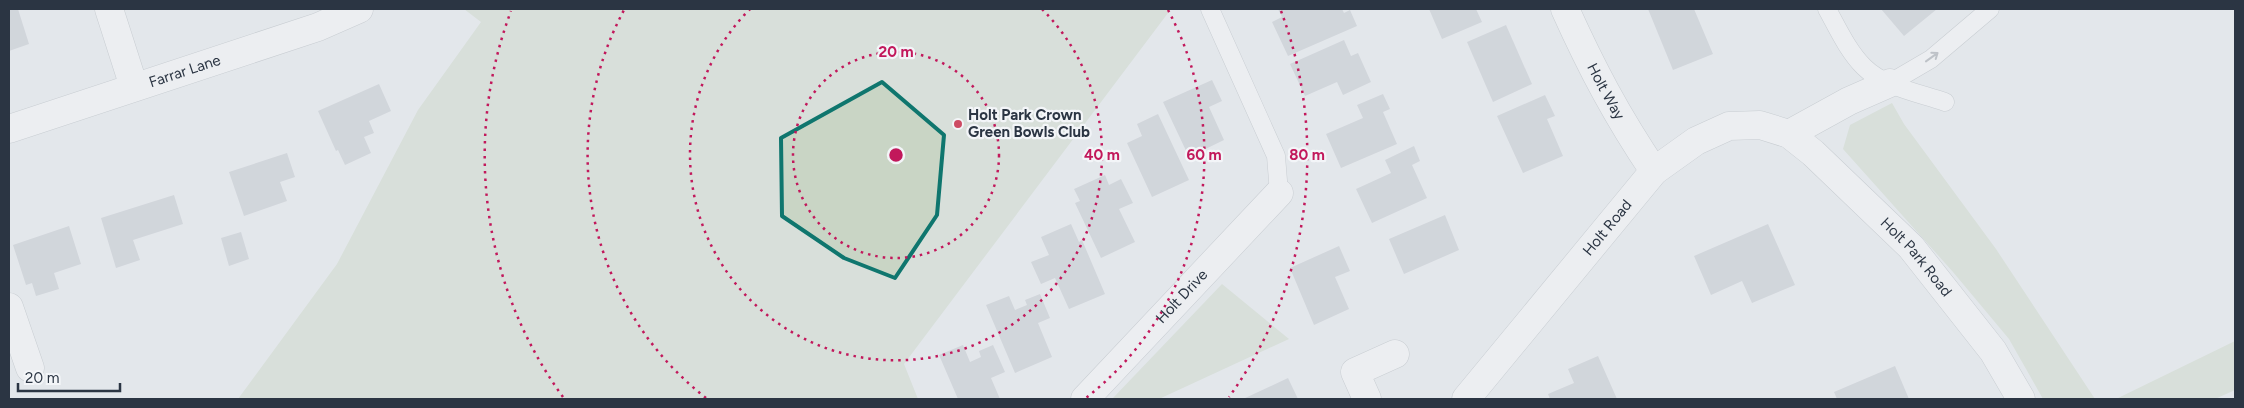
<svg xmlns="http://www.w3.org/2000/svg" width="2244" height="408" font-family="Figtree,sans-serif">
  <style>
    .green { fill: #c9d5c5 }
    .building { fill: #bbc0c8 }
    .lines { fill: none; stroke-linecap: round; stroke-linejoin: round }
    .lane-casing { stroke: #a8aeb5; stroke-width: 19 }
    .street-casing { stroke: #a8aeb5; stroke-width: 29 }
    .lane { stroke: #f6f7f9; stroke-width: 18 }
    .street { stroke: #f6f7f9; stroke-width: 28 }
    .oneway { stroke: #90969e }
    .marked { fill: none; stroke: #0f766e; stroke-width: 4; stroke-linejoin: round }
    .ring { fill: none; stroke: #c2185b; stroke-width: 2.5; stroke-dasharray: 2.5 5 }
    .poi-dot { fill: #cd4b63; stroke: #f3f5f8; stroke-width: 2 }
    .labels { text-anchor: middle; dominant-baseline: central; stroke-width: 4.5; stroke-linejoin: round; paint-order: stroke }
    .street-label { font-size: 15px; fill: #2b3543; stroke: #f3f5f8 }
    .poi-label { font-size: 15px; font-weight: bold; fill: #2b3543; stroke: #f3f5f8; text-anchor: start }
    .centre { fill: #c2185b; stroke: #f3f5f8; stroke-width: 2.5 }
    .ring-label { font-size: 15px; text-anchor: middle; font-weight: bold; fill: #c2185b; stroke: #f3f5f8; stroke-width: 4.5; stroke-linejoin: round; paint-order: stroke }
  </style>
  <rect width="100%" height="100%" fill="#e3e7eb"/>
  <!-- green -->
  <g class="green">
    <polygon points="464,9 1171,9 904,364 918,399 238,399 337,264 418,110 481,22"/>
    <polygon points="1892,103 1904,124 1996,249 2095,399 2043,399 2009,339 1953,272 1843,149 1850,125"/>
    <polygon points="1222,284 1289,339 1159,399 1112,399"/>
    <polygon points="2235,341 2235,390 2215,399 2116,399"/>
  </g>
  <!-- building -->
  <g class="building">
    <polygon points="9,9 18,9 29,44 9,51"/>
    <polygon points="1278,9 1342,9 1344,13 1350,10 1357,26 1288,56 1272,22 1282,17"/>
    <polygon points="1429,9 1476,9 1482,22 1442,39"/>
    <polygon points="1648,9 1694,9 1713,54 1673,70"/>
    <polygon points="1881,9 1937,9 1904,36"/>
    <polygon points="1506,25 1532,84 1493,102 1467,42"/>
    <polygon points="1344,40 1351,56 1358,53 1371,82 1343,95 1337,82 1305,96 1290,64"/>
    <polygon points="1212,80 1222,101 1209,107 1224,140 1189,157 1163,102"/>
    <polygon points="379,84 391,111 369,121 374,133 364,137 371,153 345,165 338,150 336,151 318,111"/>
    <polygon points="1383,94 1390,109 1383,112 1397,144 1341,168 1326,134 1363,118 1357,105"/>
    <polygon points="1545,95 1555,116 1547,119 1563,156 1523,173 1497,116"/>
    <polygon points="1158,114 1189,180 1152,197 1127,143 1142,136 1137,124"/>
    <polygon points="1414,146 1420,161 1412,165 1427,198 1372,223 1356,189 1391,173 1385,160"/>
    <polygon points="287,153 295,177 280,182 287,201 244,216 229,172"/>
    <polygon points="1105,175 1109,185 1121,179 1133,203 1119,209 1135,242 1101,258 1075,203 1080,201 1074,189"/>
    <polygon points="174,195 183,224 133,240 140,260 116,268 101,218"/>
    <polygon points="1445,215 1459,250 1404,274 1389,239"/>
    <polygon points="1071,224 1079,242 1082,240 1105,294 1069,309 1055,278 1041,284 1031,262 1049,255 1041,237"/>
    <polygon points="1768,224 1795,285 1752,303 1742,281 1711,295 1694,256"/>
    <polygon points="69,226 81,264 54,273 59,289 36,296 32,283 26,285 13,245"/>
    <polygon points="241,232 249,259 229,266 221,238"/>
    <polygon points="1339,246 1350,271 1335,277 1349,309 1314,325 1290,268"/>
    <polygon points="1040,294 1050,318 1038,323 1052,357 1015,373 986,305 1009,296 1015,310 1027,305 1025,300"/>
    <polygon points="963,345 970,362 981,357 979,351 993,345 1005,372 991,378 1000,399 958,399 939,355"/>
    <polygon points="1598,356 1617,399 1550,399 1548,394 1574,383 1568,369"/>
    <polygon points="1895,366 1909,399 1837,399 1834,392"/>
    <polygon points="1288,378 1298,399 1243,399"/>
  </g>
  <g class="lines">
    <!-- lane casing -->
    <g class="lane-casing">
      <g id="lane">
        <polyline points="1210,9 1276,156 1279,193"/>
        <path d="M1827 9C1838 29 1848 51 1864 67 1884 87 1919 93 1945 102"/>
        <polyline points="1890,83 1931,59 1990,9"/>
      </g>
    </g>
    <!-- street casing -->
    <g class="street-casing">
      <g id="street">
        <polyline points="109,9 134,87"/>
        <path id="s1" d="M1565 9C1592 69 1617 116 1654 171"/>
        <path id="s2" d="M9 129 318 27 359 9"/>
        <polyline points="1789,134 1849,101 1890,83"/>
        <polyline points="9,307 30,368"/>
        <path id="s3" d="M1085 399 1279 193"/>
        <polyline points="1367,399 1355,372 1395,354"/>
        <path id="s4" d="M1466 399 1654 171 1696 141 1729 126 1760 125 1789 134 1813 153 1911 247 1993 351 2021 399"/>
      </g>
    </g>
    <!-- lane -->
    <use href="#lane" class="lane"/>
    <!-- street -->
    <use href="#street" class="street"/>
  </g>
  <!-- one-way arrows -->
  <defs><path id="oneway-shaft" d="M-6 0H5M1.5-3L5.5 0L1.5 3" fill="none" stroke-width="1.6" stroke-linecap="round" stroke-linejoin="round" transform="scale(1.25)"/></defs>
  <use class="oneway" href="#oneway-shaft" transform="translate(1932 57) rotate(-36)"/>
  <!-- marked area -->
  <path d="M0 0H2244V408H0ZM882 82 944 135 937 215 895 278 844 258 782 216 781 138Z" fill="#e3e7eb" fill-opacity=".55" fill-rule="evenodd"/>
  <path class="marked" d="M882 82 944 135 937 215 895 278 844 258 782 216 781 138Z"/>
  <!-- distance rings -->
  <g class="ring">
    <circle cx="896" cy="155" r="103"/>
    <path d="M1042 9A206 206 0 1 1 750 9"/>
    <path d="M706 398A308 308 0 0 1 624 10M1168 10A308 308 0 0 1 1086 398"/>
    <path d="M563 397A411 411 0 0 1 511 11M1281 11A411 411 0 0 1 1229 397"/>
  </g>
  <!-- markers -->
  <circle class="poi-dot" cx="958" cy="124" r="5"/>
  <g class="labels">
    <!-- street labels -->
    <g class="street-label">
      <text stroke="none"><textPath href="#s2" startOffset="185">Farrar Lane</textPath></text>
      <text stroke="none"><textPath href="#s1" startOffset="92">Holt Way</textPath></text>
      <text stroke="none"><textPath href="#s4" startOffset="222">Holt Road</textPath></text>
      <text stroke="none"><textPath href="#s4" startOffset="622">Holt Park Road</textPath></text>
      <text stroke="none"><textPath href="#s3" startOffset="141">Holt Drive</textPath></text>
    </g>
    <!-- poi labels -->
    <g class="poi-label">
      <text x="968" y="115">Holt Park Crown<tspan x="968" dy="17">Green Bowls Club</tspan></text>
    </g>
  </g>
  <circle cx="896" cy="155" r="8" class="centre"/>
  <g class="ring-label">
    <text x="896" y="57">20 m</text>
    <text x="1102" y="160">40 m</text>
    <text x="1204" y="160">60 m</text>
    <text x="1307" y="160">80 m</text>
  </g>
  <!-- border -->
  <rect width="2244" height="408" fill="none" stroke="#2b3543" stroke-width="20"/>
  <!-- scale -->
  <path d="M18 383v8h102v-8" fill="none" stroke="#2b3543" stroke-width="2.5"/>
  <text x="25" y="383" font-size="15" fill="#2b3543" stroke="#f3f5f8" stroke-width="4" paint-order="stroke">20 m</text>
</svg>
